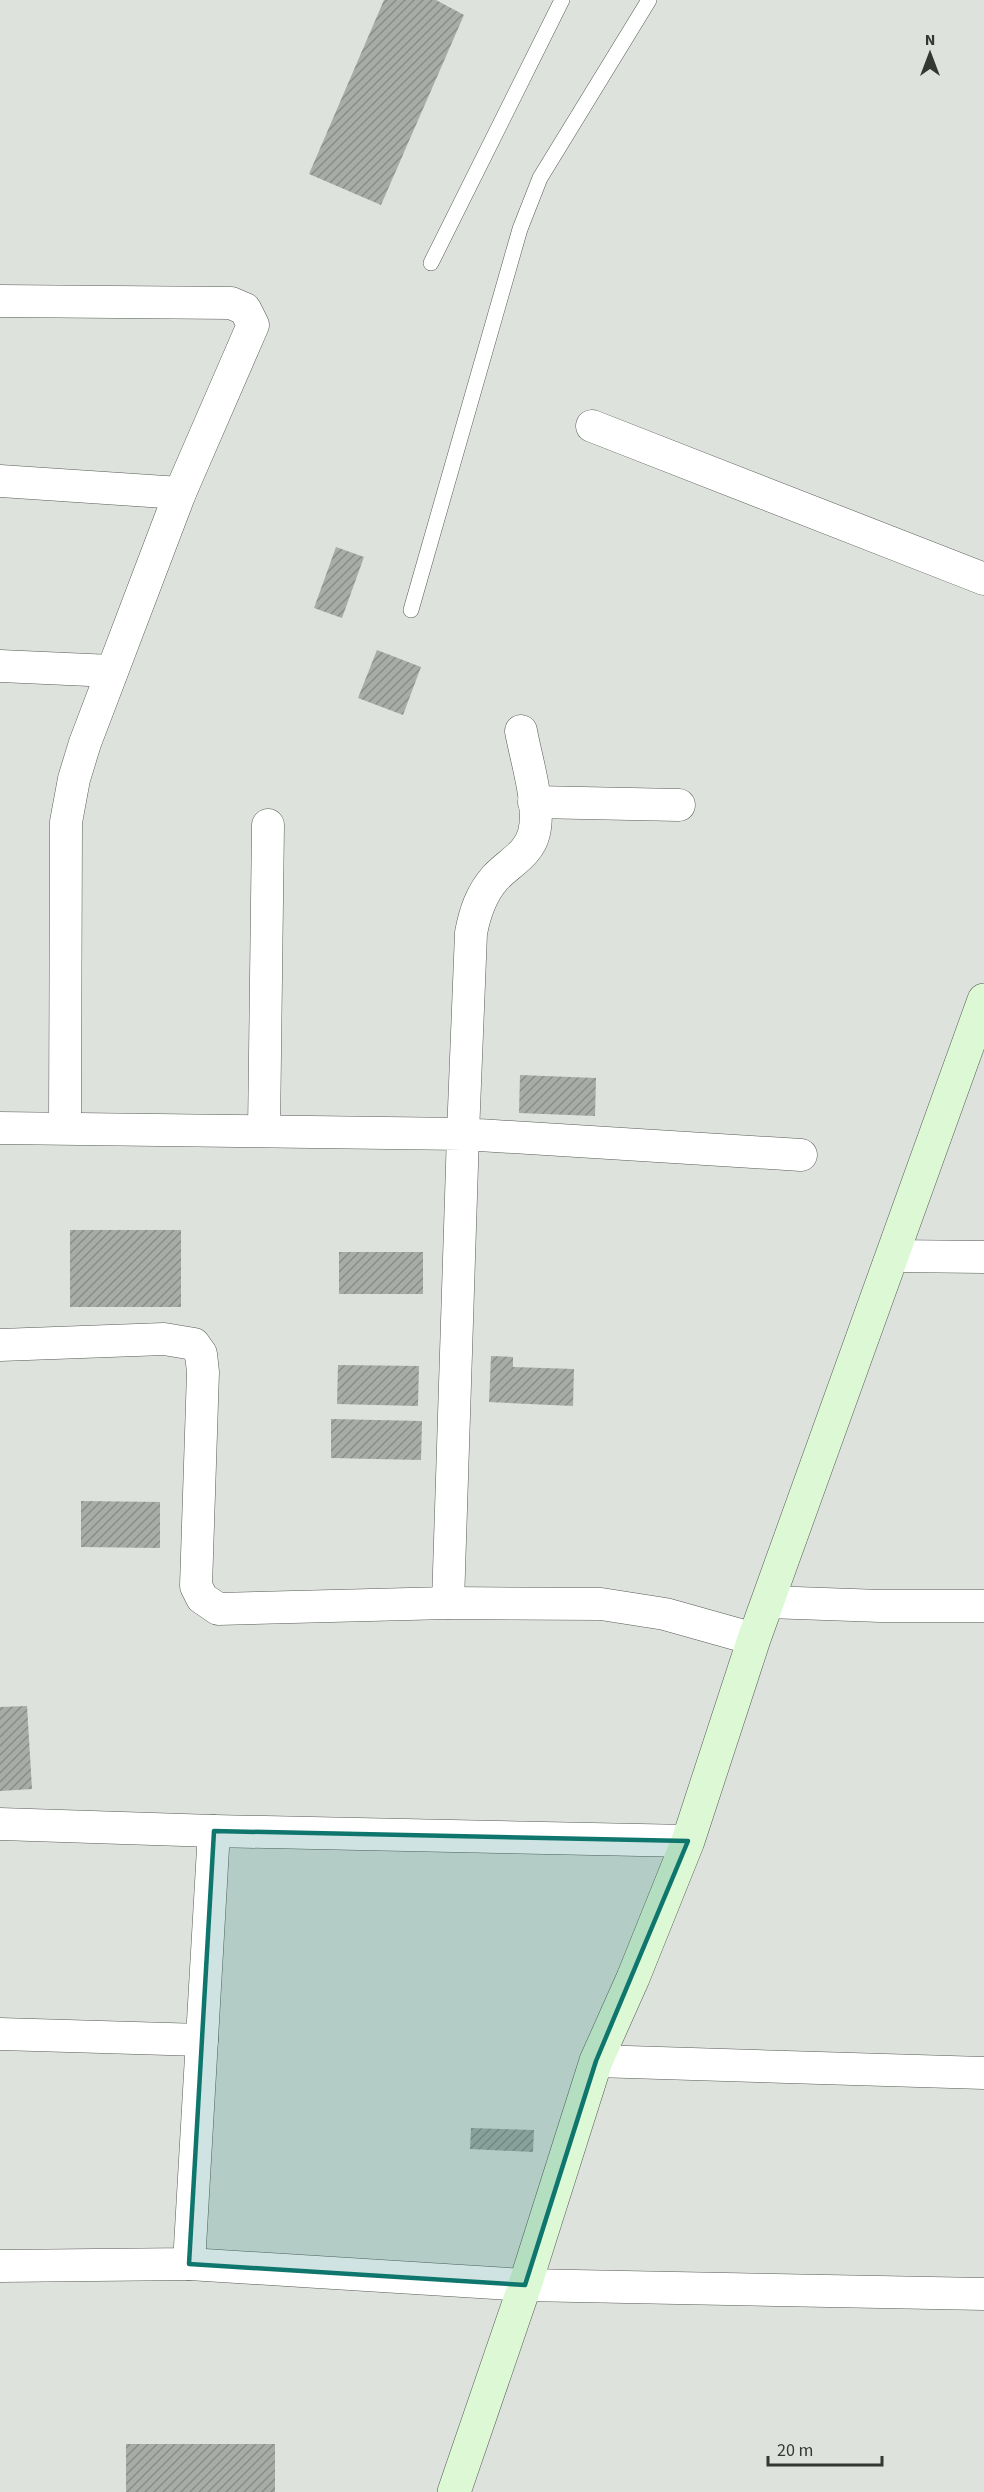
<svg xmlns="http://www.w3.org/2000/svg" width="984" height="2492" font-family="'Source Sans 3',sans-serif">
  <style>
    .building { fill: url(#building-hatch) }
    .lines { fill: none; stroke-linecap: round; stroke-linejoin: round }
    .lane-casing { stroke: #575b56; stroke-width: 16 }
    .street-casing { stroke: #575b56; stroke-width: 33 }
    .secondary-casing { stroke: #575b56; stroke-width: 34 }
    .lane { stroke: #fff; stroke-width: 15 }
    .street { stroke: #fff; stroke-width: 32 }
    .secondary { stroke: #dcf8d5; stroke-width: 33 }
    .marked { fill: #0f766e; fill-opacity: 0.2; stroke: #0f766e; stroke-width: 4.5; stroke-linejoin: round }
  </style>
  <defs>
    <pattern id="building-hatch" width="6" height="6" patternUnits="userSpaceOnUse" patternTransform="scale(1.5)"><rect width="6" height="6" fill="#a7aca6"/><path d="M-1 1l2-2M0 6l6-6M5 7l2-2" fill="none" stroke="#898d88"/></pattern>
  </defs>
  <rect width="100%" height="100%" fill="#dde2dc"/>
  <!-- building -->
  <g class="building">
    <polygon points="384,0 436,0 464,15 381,205 309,174"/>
    <polygon points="336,547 364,557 342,618 314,608"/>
    <polygon points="377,650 421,667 403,715 358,698"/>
    <polygon points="520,1075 596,1078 595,1116 519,1113"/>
    <rect x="70" y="1230" width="111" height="77"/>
    <rect x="339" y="1252" width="84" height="42"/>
    <polygon points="491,1356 513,1357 513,1367 574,1369 573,1406 489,1402"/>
    <polygon points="338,1365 419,1366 418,1406 337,1404"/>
    <polygon points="331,1419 422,1421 421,1460 331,1458"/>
    <polygon points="81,1501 160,1502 160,1548 81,1547"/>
    <polygon points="27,1706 32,1789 0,1791 0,1707"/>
    <polygon points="471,2128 534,2130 533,2152 470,2149"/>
    <rect x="126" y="2444" width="149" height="48"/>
  </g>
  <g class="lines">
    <!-- lane casing -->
    <g class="lane-casing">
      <g id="lane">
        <polyline points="431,263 562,0"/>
        <polyline points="411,610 520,229 540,178 649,0"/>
      </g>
    </g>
    <!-- street casing -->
    <g class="street-casing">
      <g id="street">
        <polyline points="0,301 231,303 245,309 253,325 180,493 85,743 74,779 66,822 65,1128"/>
        <polyline points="592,426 984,579"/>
        <polyline points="0,481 180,493"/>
        <polyline points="0,666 112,671"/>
        <path d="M521 731C526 759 541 805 534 833 529 854 509 863 495 878 481 894 475 912 471 933L463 1134 801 1155"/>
        <polyline points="534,802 679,805"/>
        <polyline points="0,1128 463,1134 448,1603"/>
        <polyline points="264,1131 268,825"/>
        <polyline points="893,1256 984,1257"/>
        <polyline points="0,1345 164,1339 194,1344 201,1354 203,1372 196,1586 202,1598 218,1609 448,1603 601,1604 665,1614 754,1639"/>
        <polyline points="768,1602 881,1606 984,1606"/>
        <polyline points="0,1824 214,1831"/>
        <polyline points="0,2034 202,2040"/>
        <polyline points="596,2061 984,2073"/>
        <polyline points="189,2264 525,2285 984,2294"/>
        <polyline points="0,2266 189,2264 214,1831 688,1841"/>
      </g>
    </g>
    <!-- secondary casing -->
    <g class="secondary-casing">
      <polyline id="secondary" points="454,2492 525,2285 596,2061 633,1978 688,1841 754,1639 984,1000"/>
    </g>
    <!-- lane -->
    <use href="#lane" class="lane"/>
    <!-- street -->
    <use href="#street" class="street"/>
    <!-- secondary -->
    <use href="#secondary" class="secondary"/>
  </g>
  <!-- marked area -->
  <path class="marked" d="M214 1831 688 1841 596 2061 525 2285 189 2264Z"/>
  <!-- north arrow -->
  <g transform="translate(930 54)" stroke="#dde2dc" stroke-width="4.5" paint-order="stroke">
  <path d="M0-4.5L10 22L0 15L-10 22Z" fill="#353735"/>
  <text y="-9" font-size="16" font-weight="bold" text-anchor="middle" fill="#353735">N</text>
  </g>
  <!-- scale -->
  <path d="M768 2456v9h114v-9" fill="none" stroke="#353735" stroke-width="3"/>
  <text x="777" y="2456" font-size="18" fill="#353735" stroke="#dde2dc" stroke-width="4.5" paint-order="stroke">20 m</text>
</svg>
